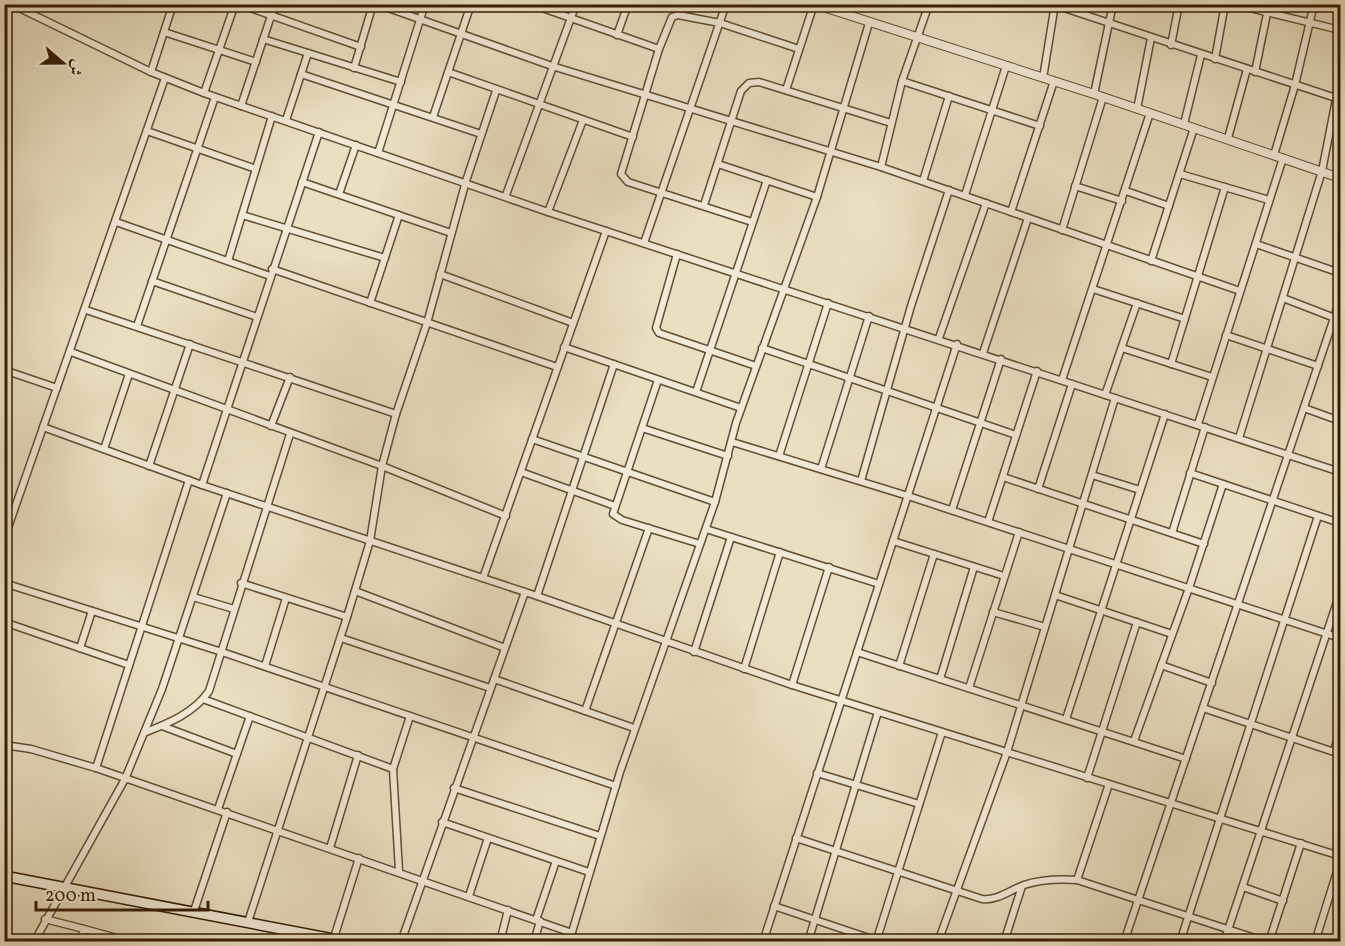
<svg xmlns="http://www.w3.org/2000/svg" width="1345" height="946" font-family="Vollkorn,Amiri,serif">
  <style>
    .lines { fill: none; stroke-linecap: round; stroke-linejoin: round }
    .minor-casing { stroke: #624e33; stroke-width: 9 }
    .tertiary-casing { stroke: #624e33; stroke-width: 10 }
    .secondary-casing { stroke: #351e04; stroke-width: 12 }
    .minor { stroke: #f1ead7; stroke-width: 6 }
    .tertiary { stroke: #f1ead7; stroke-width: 8 }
    .secondary { stroke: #f1ead7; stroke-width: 9 }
  </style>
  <rect width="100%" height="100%" fill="#e9dfc1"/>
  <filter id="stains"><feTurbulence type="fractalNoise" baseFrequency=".00333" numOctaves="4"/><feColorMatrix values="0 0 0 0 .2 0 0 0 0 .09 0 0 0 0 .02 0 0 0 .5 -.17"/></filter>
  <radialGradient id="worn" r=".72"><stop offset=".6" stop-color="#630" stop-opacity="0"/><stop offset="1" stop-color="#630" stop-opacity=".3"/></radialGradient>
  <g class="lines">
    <!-- minor casing -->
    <g class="minor-casing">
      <g id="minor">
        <polyline points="11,4 151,72 204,93 548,212 1340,472"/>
        <polyline points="239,4 361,47"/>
        <polyline points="377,4 552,66 881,167 1240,291"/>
        <polyline points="531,4 659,49"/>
        <polyline points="1233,4 1340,30"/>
        <polyline points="1055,5 1339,99"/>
        <polyline points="848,15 851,4"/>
        <polyline points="164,32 256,62"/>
        <polyline points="617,35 628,4"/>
        <polyline points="263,39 401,82"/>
        <polyline points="1171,45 1179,4"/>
        <polyline points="1215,59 1225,4"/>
        <polyline points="354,68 373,4"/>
        <polyline points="151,72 173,4"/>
        <polyline points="448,72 633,137"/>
        <polyline points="1255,72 1269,4"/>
        <polyline points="301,74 481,134"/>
        <polyline points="1043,78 1055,4"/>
        <polyline points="902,81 1040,126"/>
        <polyline points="786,90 814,4"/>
        <polyline points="204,93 235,4"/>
        <polyline points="1094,94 1113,4"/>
        <polyline points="241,106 275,4"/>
        <polyline points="1137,109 1151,38"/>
        <polyline points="433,117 471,4"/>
        <polyline points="286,120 308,53"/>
        <polyline points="1184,124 1201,55"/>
        <polyline points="147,131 256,169"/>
        <polyline points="1228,138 1247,69"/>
        <polyline points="378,153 425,4"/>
        <polyline points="1274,155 1295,85 1314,4"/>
        <polyline points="718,164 817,197"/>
        <polyline points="881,167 902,81 929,4"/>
        <polyline points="1180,174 1269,200"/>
        <polyline points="923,181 949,96"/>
        <polyline points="302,182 451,233"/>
        <polyline points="1075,186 1122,201"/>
        <polyline points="1126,191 1169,206"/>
        <polyline points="339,194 356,145"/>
        <polyline points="506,195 576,4"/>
        <polyline points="965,195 1006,66"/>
        <polyline points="704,205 741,91 749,83 759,82 891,123"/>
        <polyline points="548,212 583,120"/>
        <polyline points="1011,212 1054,81"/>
        <polyline points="242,215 385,258"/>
        <polyline points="116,222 270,276"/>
        <polyline points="752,222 628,182 621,174 659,49 672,17 678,15 720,23 799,49"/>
        <polyline points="1062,230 1103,97"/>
        <polyline points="644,243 726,4"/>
        <polyline points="1256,244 1340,273"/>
        <polyline points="677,254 656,328 659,333 756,366"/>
        <polyline points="228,261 272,116"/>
        <polyline points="1151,261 1194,128"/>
        <polyline points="272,269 557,367"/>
        <polyline points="440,274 573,323"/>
        <polyline points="152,281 257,317"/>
        <polyline points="1093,289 1185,319"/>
        <polyline points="1283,298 1340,320"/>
        <polyline points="370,303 399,215"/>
        <polyline points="86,310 396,414"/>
        <polyline points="137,326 215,97"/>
        <polyline points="1226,335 1318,366"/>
        <polyline points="939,338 986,203"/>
        <polyline points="564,347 741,408"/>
        <polyline points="762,348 1016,435"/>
        <polyline points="1122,348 1212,377"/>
        <polyline points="71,352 382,466 506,516"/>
        <polyline points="983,353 1028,218"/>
        <polyline points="1171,364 1225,187"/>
        <polyline points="4,370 57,388"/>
        <polyline points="658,380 613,514 622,520 700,544"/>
        <polyline points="1062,380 1150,113"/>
        <polyline points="696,392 767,180"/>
        <polyline points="1105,395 1137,303"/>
        <polyline points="1304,408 1340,421"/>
        <polyline points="1198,424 1283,158"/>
        <polyline points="271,426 290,377"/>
        <polyline points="43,427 202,485 537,596 792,685 1340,856"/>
        <polyline points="642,428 728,456"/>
        <polyline points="1239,438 1322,171 1340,79"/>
        <polyline points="532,439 715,502"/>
        <polyline points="732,442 908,496 1340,638"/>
        <polyline points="104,449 129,374"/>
        <polyline points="779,456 828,303"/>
        <polyline points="149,466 190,344"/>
        <polyline points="821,469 869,316"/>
        <polyline points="521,472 615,506"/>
        <polyline points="1190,473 1340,523"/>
        <polyline points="1092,475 1140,490"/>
        <polyline points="1003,477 1204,544"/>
        <polyline points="861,481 911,306 949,190"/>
        <polyline points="202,485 319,132"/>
        <polyline points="1038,489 1072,384"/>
        <polyline points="952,510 1001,359"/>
        <polyline points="988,522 1037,371"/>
        <polyline points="706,529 879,584"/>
        <polyline points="1172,533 1205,427"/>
        <polyline points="4,539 165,78"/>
        <polyline points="893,541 1004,576"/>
        <polyline points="483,578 606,231"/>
        <polyline points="4,583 222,652 616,786"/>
        <polyline points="241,583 347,617"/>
        <polyline points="355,591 505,648"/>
        <polyline points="1055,595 1172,634"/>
        <polyline points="537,596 614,364"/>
        <polyline points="193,597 234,609"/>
        <polyline points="993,612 1045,627"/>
        <polyline points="4,622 129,665"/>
        <polyline points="341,638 490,688"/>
        <polyline points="80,648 92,611"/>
        <polyline points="694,652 731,537"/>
        <polyline points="857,652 1186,759"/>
        <polyline points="1161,665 1212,683"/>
        <polyline points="265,666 286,598"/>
        <polyline points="899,666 934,554"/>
        <polyline points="744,669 780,552"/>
        <polyline points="494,679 634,728"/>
        <polyline points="940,679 974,567"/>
        <polyline points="792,685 829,567"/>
        <polyline points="969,688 1019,532"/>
        <polyline points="203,699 393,769"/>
        <polyline points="1203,708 1340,754"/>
        <polyline points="585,711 649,528"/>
        <polyline points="1066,719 1165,414"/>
        <polyline points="162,726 237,754"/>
        <path d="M146 732C169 723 194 713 209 691L290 434"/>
        <polyline points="1134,741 1189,588 1223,484"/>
        <polyline points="4,745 31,749 96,768 572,933"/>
        <polyline points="1334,751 1340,731"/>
        <polyline points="96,768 189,480"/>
        <polyline points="817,773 919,804"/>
        <polyline points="1087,778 1137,622"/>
        <polyline points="454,788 600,836"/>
        <polyline points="218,809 250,716"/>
        <polyline points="442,822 589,872"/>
        <path d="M796 838 982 899C997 901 1010 890 1024 885 1042 879 1059 879 1077 880L1267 942"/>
        <polyline points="330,848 358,755"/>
        <polyline points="399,871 393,769 410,716"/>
        <polyline points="1077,880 1109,784"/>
        <polyline points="1243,887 1283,901"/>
        <polyline points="469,896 488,838"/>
        <polyline points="774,906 878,941"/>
        <polyline points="194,911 227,812"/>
        <polyline points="45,919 84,929"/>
        <polyline points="536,920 556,861"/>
        <polyline points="248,922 347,617 370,541 382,466 396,414 427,323 466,181 496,91"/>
        <polyline points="333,941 359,858"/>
        <polyline points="34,942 125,779 162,689 227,493"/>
        <polyline points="80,942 84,929 131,942"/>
        <polyline points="401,942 525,592"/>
        <polyline points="500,942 508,910"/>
        <polyline points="534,942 540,921"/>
        <polyline points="569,942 620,772 715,502 736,423 817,197 869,23"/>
        <polyline points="763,942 957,344"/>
        <polyline points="808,942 878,712"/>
        <polyline points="876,942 942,732"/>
        <polyline points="938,942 1007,752 1115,398"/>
        <polyline points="1004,942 1022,886"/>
        <polyline points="1124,942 1340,300"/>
        <polyline points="1180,942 1318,516"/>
        <polyline points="1224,942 1340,593"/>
        <polyline points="1269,942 1301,843"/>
        <polyline points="1315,942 1340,862"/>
      </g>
    </g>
    <!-- tertiary casing -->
    <g class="tertiary-casing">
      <polyline id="tertiary" points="814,4 1094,94 1340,178"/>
    </g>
    <!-- secondary casing -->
    <g class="secondary-casing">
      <polyline id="secondary" points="4,876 349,942"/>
    </g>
    <!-- minor -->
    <use href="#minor" class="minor"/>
    <!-- tertiary -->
    <use href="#tertiary" class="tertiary"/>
    <!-- secondary -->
    <use href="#secondary" class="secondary"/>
  </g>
  <!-- margin -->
  <rect width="1345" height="946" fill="none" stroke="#e9dfc1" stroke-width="24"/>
  <rect x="6" y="6" width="1333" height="934" fill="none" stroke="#351e04" stroke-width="3"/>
  <rect x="12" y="12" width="1321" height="922" fill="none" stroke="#351e04" stroke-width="1.5"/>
  <!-- north arrow -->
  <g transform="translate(63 63) rotate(110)" stroke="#f1ead7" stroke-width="4.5" paint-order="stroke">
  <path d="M0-4.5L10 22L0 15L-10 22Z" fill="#351e04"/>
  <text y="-9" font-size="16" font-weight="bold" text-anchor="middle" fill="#351e04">ش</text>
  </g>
  <!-- scale -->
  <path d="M36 901v9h172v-9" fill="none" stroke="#351e04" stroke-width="3"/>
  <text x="45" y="901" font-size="18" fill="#351e04" stroke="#f1ead7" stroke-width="4.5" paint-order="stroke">200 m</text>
  <rect width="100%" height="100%" filter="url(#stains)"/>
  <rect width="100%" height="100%" fill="url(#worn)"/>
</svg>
